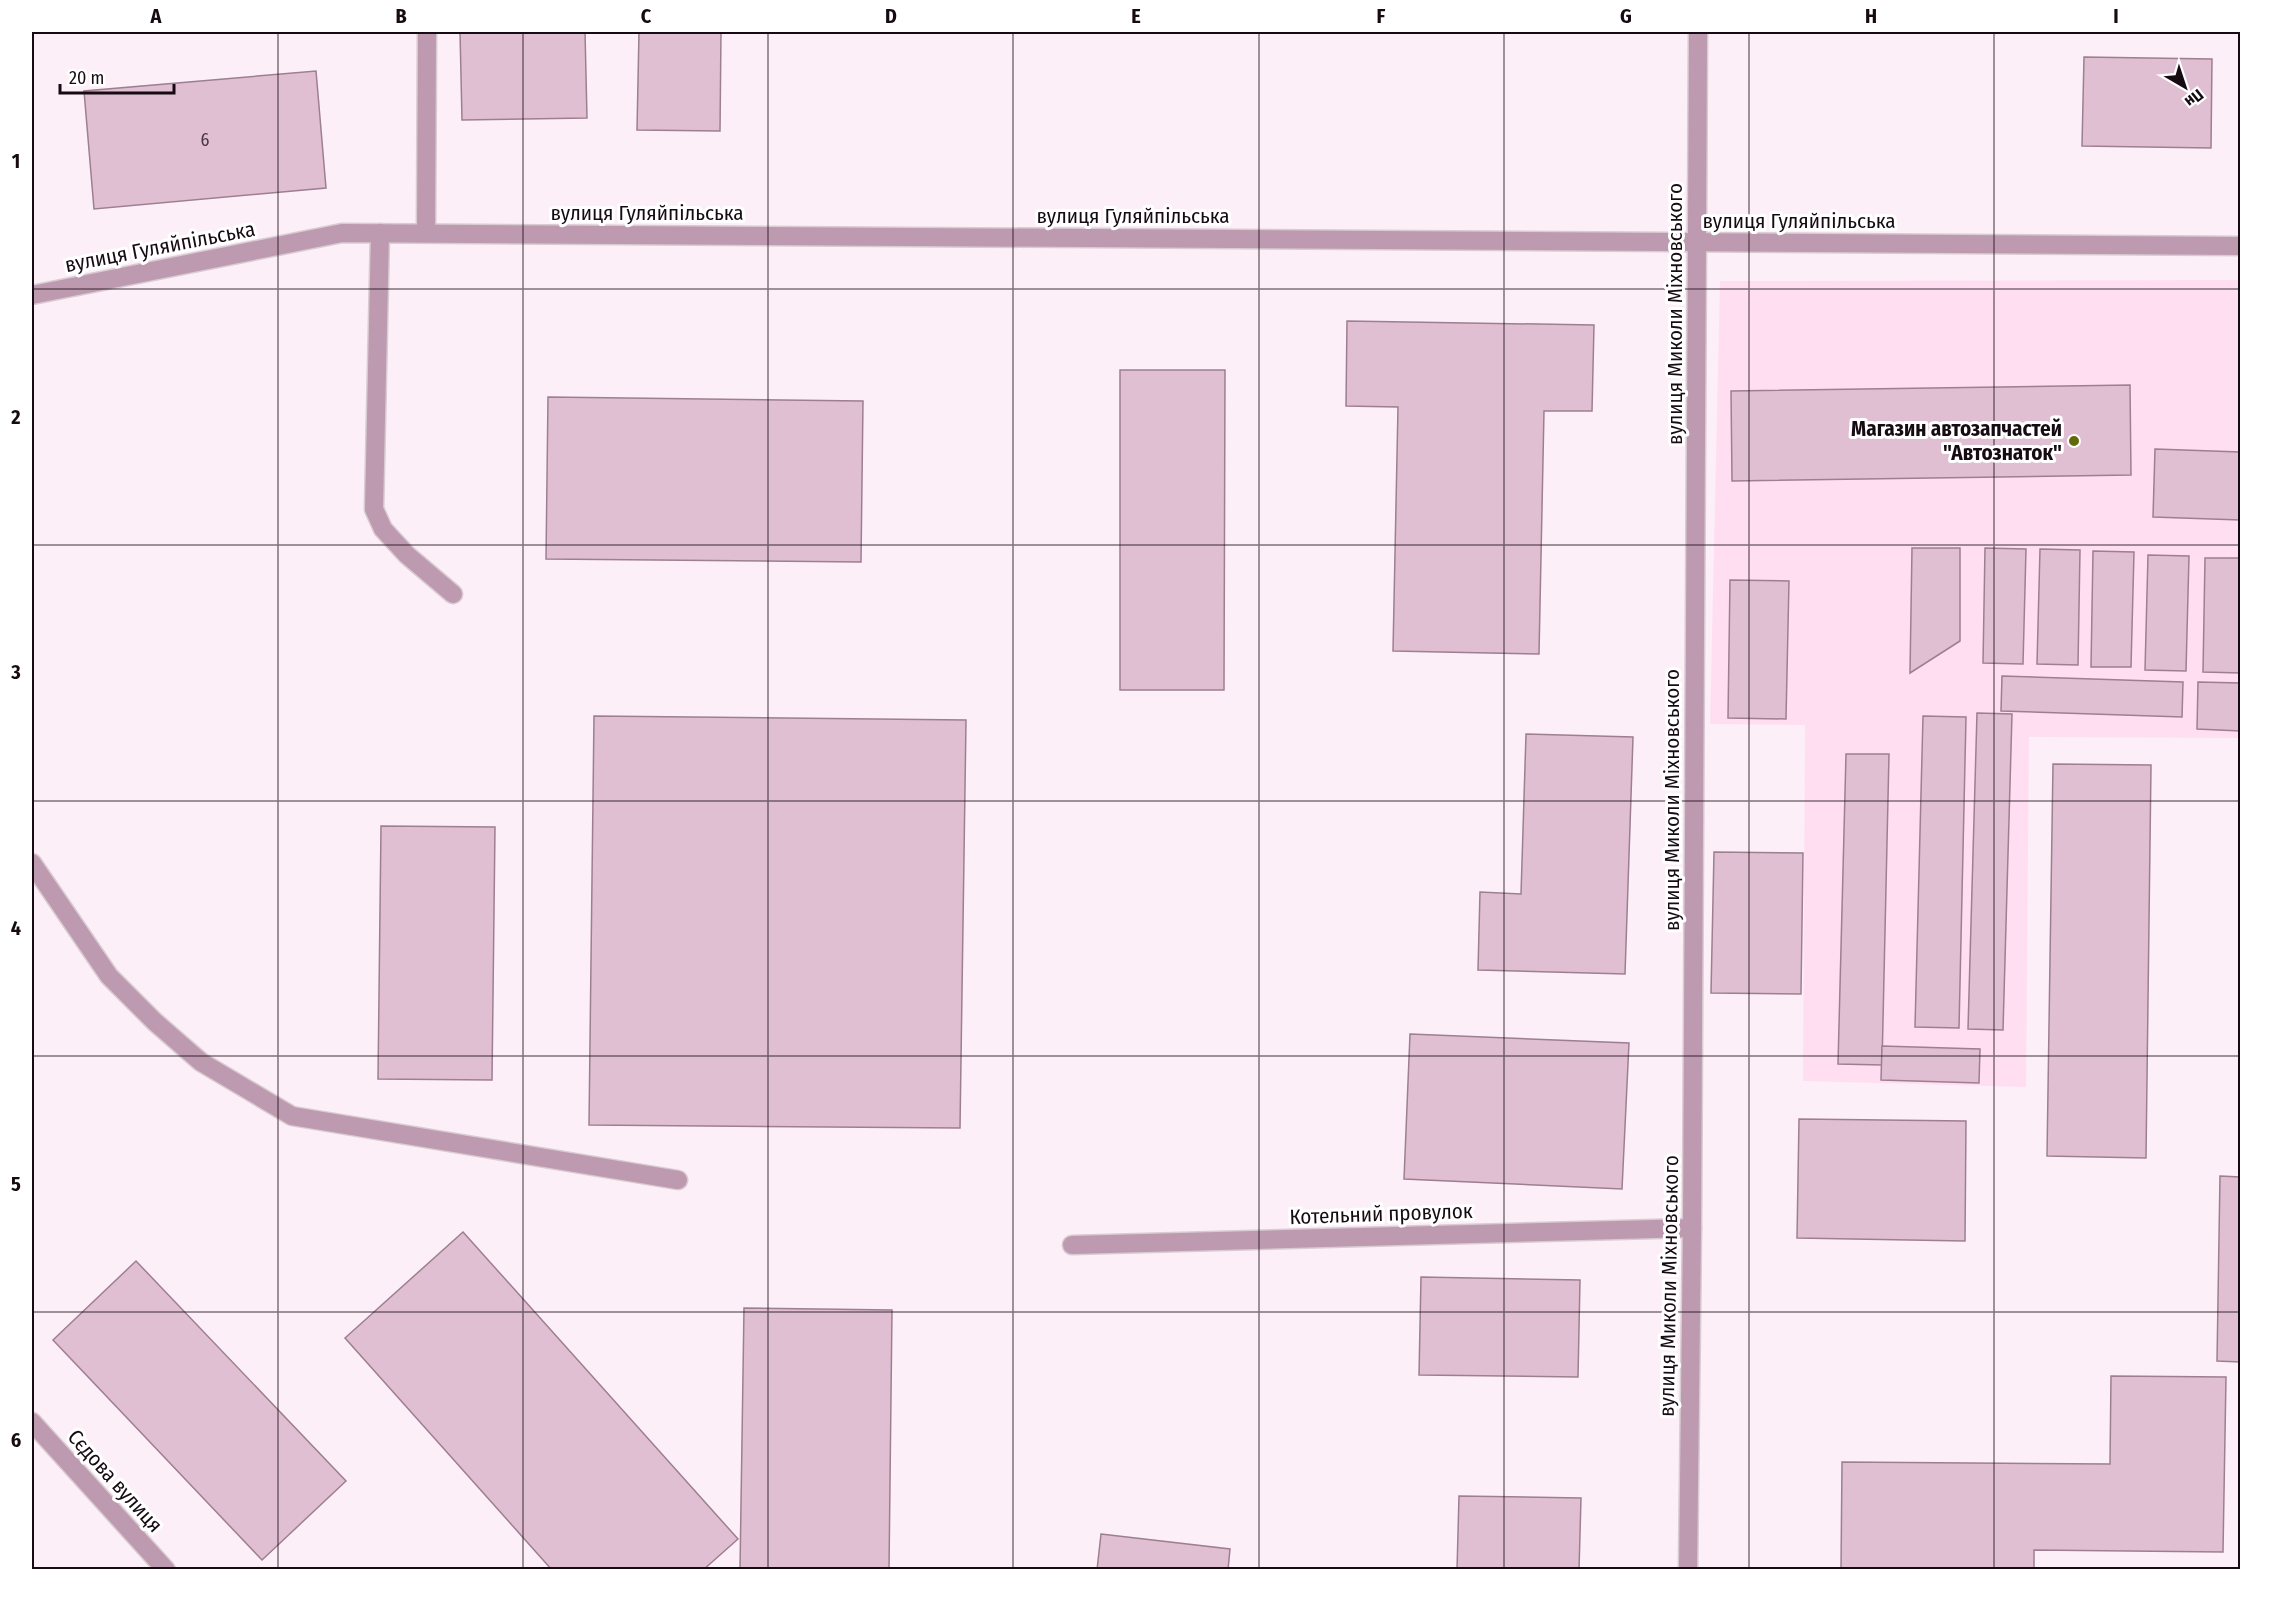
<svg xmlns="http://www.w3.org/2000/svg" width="2272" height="1601" font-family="'Fira Sans Condensed',sans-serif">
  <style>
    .built { fill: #ffdef2 }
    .building { fill: #e0bfd3; stroke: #9d7f91; stroke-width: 1.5 }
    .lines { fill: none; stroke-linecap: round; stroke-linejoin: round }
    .service-casing { stroke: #d8cbd2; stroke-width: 21 }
    .minor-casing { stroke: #d8cbd2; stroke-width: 21 }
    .tertiary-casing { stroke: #d8cbd2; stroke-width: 21 }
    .service { stroke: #bd9aaf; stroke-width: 18 }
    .minor { stroke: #bd9aaf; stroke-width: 18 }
    .tertiary { stroke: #bd9aaf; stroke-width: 18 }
    .grid { fill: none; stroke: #160b12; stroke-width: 1.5; stroke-opacity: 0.55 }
    .poi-dot { fill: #63690b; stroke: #fff; stroke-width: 2 }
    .labels { text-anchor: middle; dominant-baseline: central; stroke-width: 6; stroke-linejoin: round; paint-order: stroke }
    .number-label { font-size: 18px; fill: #483842 }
    .street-label { font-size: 21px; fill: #160b12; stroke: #fff }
    .poi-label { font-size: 21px; font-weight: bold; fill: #160b12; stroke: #fff; text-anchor: end }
    .neatline { fill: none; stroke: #160b12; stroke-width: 2 }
    .grid-label { font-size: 20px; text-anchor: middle; font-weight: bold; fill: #160b12 }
  </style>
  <rect width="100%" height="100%" fill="#fdeff7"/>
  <!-- built -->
  <polygon class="built" points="2240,280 2240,738 2029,737 2026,1087 1803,1081 1805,725 1710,724 1720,281"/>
  <!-- building -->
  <g class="building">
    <polygon points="460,32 585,32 587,118 462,120"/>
    <polygon points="639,32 721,32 720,131 637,130"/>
    <polygon points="2084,57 2212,59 2211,148 2082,146"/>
    <polygon points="316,71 326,188 94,209 84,91"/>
    <polygon points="1347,321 1594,325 1592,411 1544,411 1539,654 1393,651 1398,407 1346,406"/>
    <polygon points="1120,370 1225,370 1224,690 1120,690"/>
    <polygon points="2130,385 2131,475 1732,481 1731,391"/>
    <polygon points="548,397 863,401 861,562 546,559"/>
    <polygon points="2155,449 2240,452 2240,520 2153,517"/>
    <polygon points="1912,548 1960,548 1960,641 1910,673"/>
    <polygon points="1985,548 2026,549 2023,664 1983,663"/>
    <polygon points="2040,549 2080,550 2078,665 2037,664"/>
    <polygon points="2093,551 2134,552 2131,667 2091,667"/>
    <polygon points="2148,555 2189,556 2186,671 2145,670"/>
    <polygon points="2205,558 2240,558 2240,673 2203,672"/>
    <polygon points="1730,580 1789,581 1786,719 1728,718"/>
    <polygon points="2002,676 2183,682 2182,717 2001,711"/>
    <polygon points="2198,682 2240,683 2240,731 2197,729"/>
    <polygon points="1977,713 2012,714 2003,1030 1968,1029"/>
    <polygon points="594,716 966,720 960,1128 589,1125"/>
    <polygon points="1923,716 1966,717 1959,1028 1915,1027"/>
    <polygon points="1526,734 1633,737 1625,974 1478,970 1480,892 1521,894"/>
    <polygon points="1846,754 1889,754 1882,1065 1838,1064"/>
    <polygon points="2053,764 2151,765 2146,1158 2047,1156"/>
    <polygon points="381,826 495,827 492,1080 378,1079"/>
    <polygon points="1714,852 1803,853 1801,994 1711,993"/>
    <polygon points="1410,1034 1629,1043 1622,1189 1404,1179"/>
    <polygon points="1882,1046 1980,1049 1979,1083 1881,1080"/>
    <polygon points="1799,1119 1966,1121 1965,1241 1797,1238"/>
    <polygon points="2220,1176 2240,1177 2240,1362 2217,1361"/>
    <polygon points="463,1232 738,1539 703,1570 552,1570 345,1338"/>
    <polygon points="136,1261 346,1481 262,1560 53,1340"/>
    <polygon points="1421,1277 1580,1280 1578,1377 1419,1375"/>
    <polygon points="744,1308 892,1310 889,1570 740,1570"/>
    <polygon points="2111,1376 2226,1377 2223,1552 2034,1550 2034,1570 1841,1570 1842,1462 2110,1464"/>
    <polygon points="1459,1496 1581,1498 1579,1570 1457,1570"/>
    <polygon points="1101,1534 1230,1549 1228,1570 1097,1570"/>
  </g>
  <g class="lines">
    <!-- service casing -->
    <g class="service-casing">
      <g id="service">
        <polyline points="380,233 374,509 383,529 407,555 453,594"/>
        <polyline points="32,863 109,976 155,1022 201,1062 292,1116 678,1180"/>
      </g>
    </g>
    <!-- minor casing -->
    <g class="minor-casing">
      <g id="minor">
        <polyline points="426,233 427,32"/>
        <polyline points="32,295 342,233 2240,246"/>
        <polyline points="1072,1245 1692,1228"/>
      </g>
    </g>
    <!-- tertiary casing -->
    <g class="tertiary-casing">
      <g id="tertiary">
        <polyline points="32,1422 166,1570"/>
        <polyline points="1688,1570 1692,1228 1698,32"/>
      </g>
    </g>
    <!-- service -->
    <use href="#service" class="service"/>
    <!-- minor -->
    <use href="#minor" class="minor"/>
    <!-- tertiary -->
    <use href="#tertiary" class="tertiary"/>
  </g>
  <!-- grid -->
  <path class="grid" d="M278 32V1570M523 32V1570M768 32V1570M1013 32V1570M1259 32V1570M1504 32V1570M1749 32V1570M1994 32V1570M32 289H2240M32 545H2240M32 801H2240M32 1056H2240M32 1312H2240"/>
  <!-- markers -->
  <circle class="poi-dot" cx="2074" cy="441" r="6"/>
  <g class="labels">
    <!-- number labels -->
    <g class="number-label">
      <text x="205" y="140">6</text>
    </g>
    <!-- street labels -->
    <g class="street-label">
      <text x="647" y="213">вулиця Гуляйпільська</text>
      <text x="1133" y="216">вулиця Гуляйпільська</text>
      <text x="1799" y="221">вулиця Гуляйпільська</text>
      <text transform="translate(160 247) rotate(-11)">вулиця Гуляйпільська</text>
      <text transform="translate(1675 314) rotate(-90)">вулиця Миколи Міхновського</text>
      <text transform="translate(1672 800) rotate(-90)">вулиця Миколи Міхновського</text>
      <text transform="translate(1381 1214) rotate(-2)">Котельний провулок</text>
      <text transform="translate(1669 1286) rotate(-89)">вулиця Миколи Міхновського</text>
      <text transform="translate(115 1481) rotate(48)">Сєдова вулиця</text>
    </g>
    <!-- poi labels -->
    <g class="poi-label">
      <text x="2062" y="429">Магазин автозапчастей<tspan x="2062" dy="24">"Автознаток"</tspan></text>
    </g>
  </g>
  <!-- border -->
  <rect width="2272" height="1601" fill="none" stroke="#ffffff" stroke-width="66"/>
  <!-- north arrow -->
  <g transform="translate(2185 87) rotate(141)" stroke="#ffffff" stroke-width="4.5" paint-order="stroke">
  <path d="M0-4.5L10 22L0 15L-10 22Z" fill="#160b12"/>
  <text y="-9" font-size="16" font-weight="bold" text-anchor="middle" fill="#160b12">Пн</text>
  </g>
  <!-- scale -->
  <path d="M60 84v9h114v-9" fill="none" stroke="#160b12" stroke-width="3"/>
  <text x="69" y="84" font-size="18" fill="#160b12" stroke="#ffffff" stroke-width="4.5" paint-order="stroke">20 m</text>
  <rect x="33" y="33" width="2206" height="1535" class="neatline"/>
  <g class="grid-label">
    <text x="156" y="23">A</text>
    <text x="401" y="23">B</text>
    <text x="646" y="23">C</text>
    <text x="891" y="23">D</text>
    <text x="1136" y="23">E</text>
    <text x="1381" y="23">F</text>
    <text x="1626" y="23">G</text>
    <text x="1871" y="23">H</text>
    <text x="2116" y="23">I</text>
    <text x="16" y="168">1</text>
    <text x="16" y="424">2</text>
    <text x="16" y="679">3</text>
    <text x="16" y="935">4</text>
    <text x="16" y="1191">5</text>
    <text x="16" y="1447">6</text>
  </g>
</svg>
